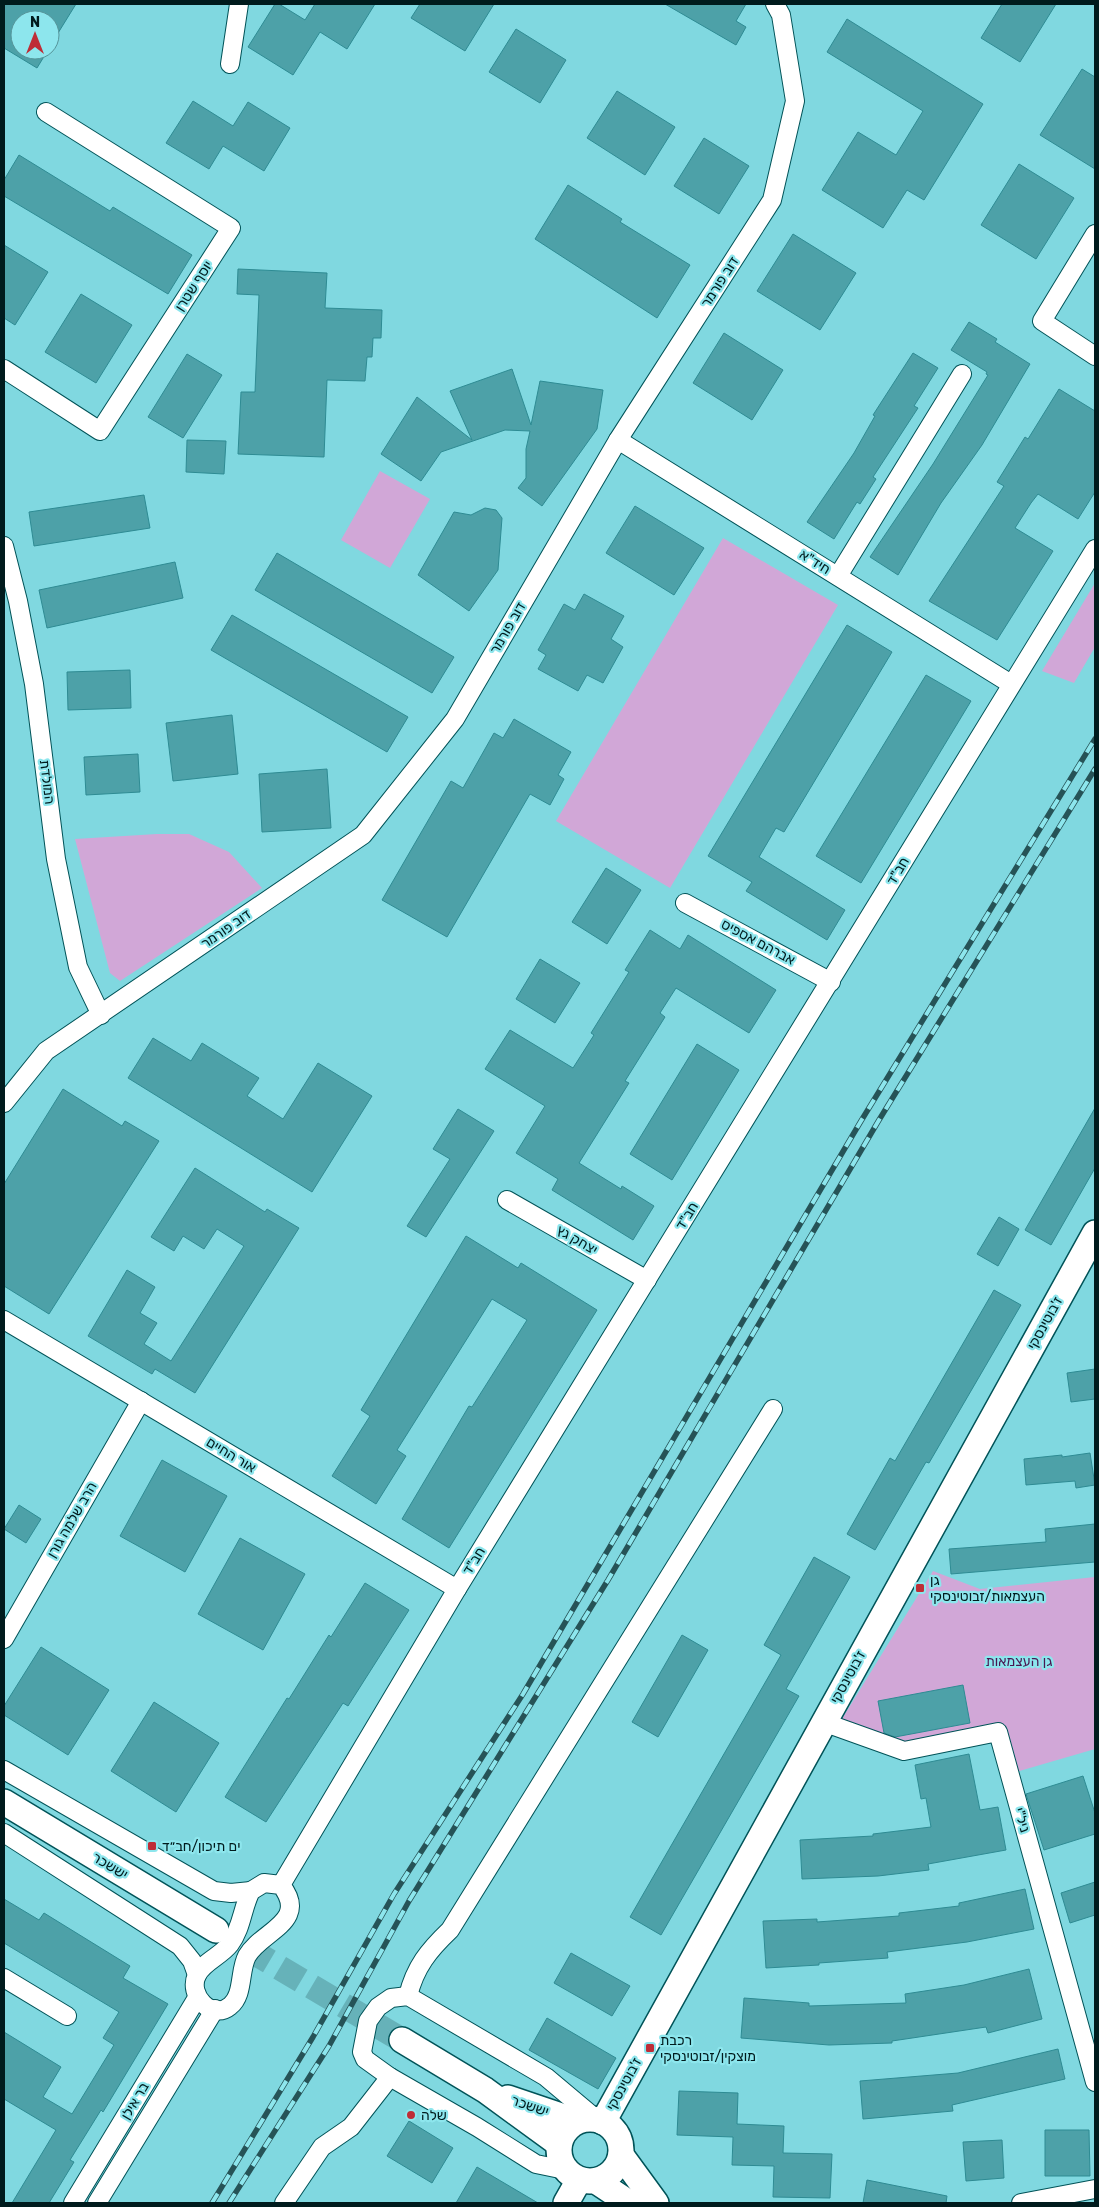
<svg xmlns="http://www.w3.org/2000/svg" width="1099" height="2207" font-family="Rubik,Heebo,sans-serif">
  <style>
    .park { fill: #d1a7d7 }
    .building { fill: #4da1a8; stroke: #2e8b93 }
    .lines { fill: none; stroke-linecap: round; stroke-linejoin: round }
    .secondary-tunnel { stroke: #66b2b9; stroke-width: 25; stroke-dasharray: 25 12; stroke-linecap: butt }
    .street-casing { stroke: #005358; stroke-width: 20 }
    .secondary-casing { stroke: #005358; stroke-width: 28 }
    .street { stroke: #fff; stroke-width: 18 }
    .secondary { stroke: #fff; stroke-width: 25 }
    .rail-casing { stroke: #265357; stroke-width: 5.5 }
    .rail { stroke: #8de6ed; stroke-width: 4; stroke-dasharray: 11; stroke-linecap: butt }
    .poi-dot { fill: #be2d37; stroke: #8de6ed; stroke-width: 2 }
    .labels { text-anchor: middle; dominant-baseline: central; stroke-width: 4.5; stroke-linejoin: round; paint-order: stroke }
    .street-label { font-size: 14px; fill: #001b1d; stroke: #8de6ed }
    .poi-label { font-size: 14px; fill: #001b1d; stroke: #8de6ed; text-anchor: start }
    .park-label { font-size: 14px; fill: #4a1751; stroke: #8de6ed }
  </style>
  <rect width="100%" height="100%" fill="#80d8e0"/>
  <!-- park -->
  <g class="park">
    <polygon points="380,471 430,499 390,568 341,540"/>
    <polygon points="723,538 838,605 670,888 556,821"/>
    <polygon points="1095,583 1095,647 1074,683 1042,671"/>
    <polygon points="157,834 189,834 229,852 262,888 120,981 110,973 75,839"/>
    <polygon points="933,1571 980,1589 1095,1577 1095,1749 1009,1774 997,1733 904,1751 837,1727"/>
  </g>
  <!-- building -->
  <g class="building">
    <polygon points="4,4 76,4 50,46 50,20 20,20 20,50 48,50 37,68 4,48"/>
    <polygon points="275,4 279,4 305,20 315,4 375,4 347,49 320,32 293,75 248,47"/>
    <polygon points="420,4 494,4 465,51 411,18"/>
    <polygon points="665,4 746,4 736,21 746,27 736,45"/>
    <polygon points="1002,4 1056,4 1020,62 981,38"/>
    <polygon points="847,19 983,104 924,200 907,190 883,228 822,190 858,132 896,155 923,111 827,52"/>
    <polygon points="516,29 566,60 540,103 489,72"/>
    <polygon points="1082,69 1095,77 1095,169 1040,135"/>
    <polygon points="617,91 675,127 645,175 587,138"/>
    <polygon points="193,101 233,126 248,102 290,128 264,171 223,146 209,169 166,143"/>
    <polygon points="704,138 749,166 719,214 674,186"/>
    <polygon points="19,155 110,211 113,207 192,255 168,294 4,196 4,180"/>
    <polygon points="1019,164 1074,198 1036,259 981,225"/>
    <polygon points="568,185 622,219 620,222 690,265 657,318 535,239"/>
    <polygon points="793,234 856,273 820,330 757,291"/>
    <polygon points="4,245 48,272 15,325 4,318"/>
    <polygon points="238,269 327,273 325,308 382,310 381,338 373,338 372,357 367,357 365,381 327,380 324,457 238,454 241,392 255,392 259,295 237,294"/>
    <polygon points="81,294 132,325 96,383 45,352"/>
    <polygon points="969,322 997,339 995,342 1030,364 982,445 941,503 898,575 870,557 933,464 988,375 986,374 987,372 951,350"/>
    <polygon points="724,333 783,370 752,420 693,383"/>
    <polygon points="913,353 938,368 914,406 918,408 873,477 876,479 860,504 857,502 834,539 807,522 854,453 875,416 873,415"/>
    <polygon points="187,354 222,375 183,438 148,417"/>
    <polygon points="512,369 531,425 540,381 603,390 597,429 542,506 518,488 526,478 526,449 530,431 505,430 441,452 421,481 381,454 417,397 472,440 450,391"/>
    <polygon points="1059,389 1095,411 1095,492 1078,519 1038,494 1031,503 1015,528 1053,551 997,640 929,601 1004,486 997,482 1025,437 1028,439"/>
    <polygon points="187,440 226,441 224,474 186,472"/>
    <polygon points="144,495 150,528 34,546 29,512"/>
    <polygon points="635,506 704,548 674,595 606,553"/>
    <polygon points="485,508 496,510 502,518 498,570 469,611 418,575 454,512 471,515"/>
    <polygon points="277,553 454,657 432,693 255,590"/>
    <polygon points="175,562 183,598 47,628 39,590"/>
    <polygon points="584,594 624,616 611,639 623,647 603,683 587,675 578,691 538,669 546,655 538,650 564,604 575,610"/>
    <polygon points="232,615 408,717 387,752 211,650"/>
    <polygon points="847,625 892,652 784,832 776,828 759,857 845,910 827,940 746,891 752,882 708,856"/>
    <polygon points="130,670 131,708 68,710 67,672"/>
    <polygon points="926,675 971,701 861,883 816,856"/>
    <polygon points="232,715 238,774 173,781 166,723"/>
    <polygon points="514,719 571,752 558,775 564,779 550,805 530,794 447,937 382,900 451,781 463,788 494,733 503,738"/>
    <polygon points="138,754 140,792 86,795 84,757"/>
    <polygon points="327,769 331,828 262,832 259,774"/>
    <polygon points="606,868 641,890 607,944 572,922"/>
    <polygon points="650,930 680,949 688,935 776,990 749,1033 676,988 660,1013 665,1017 625,1081 629,1083 579,1163 621,1189 622,1186 654,1206 633,1240 552,1190 558,1179 516,1153 545,1106 485,1069 510,1030 573,1068 594,1035 591,1033 629,972 625,970"/>
    <polygon points="540,959 580,983 555,1023 516,999"/>
    <polygon points="153,1038 191,1061 202,1043 259,1078 247,1096 283,1119 318,1063 372,1096 312,1192 128,1078"/>
    <polygon points="697,1044 739,1070 672,1180 630,1154"/>
    <polygon points="63,1089 122,1126 125,1121 159,1141 49,1314 4,1286 4,1184"/>
    <polygon points="1095,1108 1095,1168 1051,1245 1025,1230"/>
    <polygon points="458,1109 494,1131 426,1237 407,1226 450,1159 433,1149"/>
    <polygon points="195,1168 265,1212 267,1209 299,1228 195,1393 155,1369 152,1374 88,1336 127,1270 155,1287 140,1313 157,1323 144,1344 171,1361 244,1246 217,1229 204,1249 183,1236 174,1251 151,1237"/>
    <polygon points="999,1217 1019,1229 998,1266 977,1254"/>
    <polygon points="466,1236 518,1268 521,1263 597,1310 449,1548 402,1519 469,1406 472,1407 527,1320 492,1299 397,1450 406,1456 376,1504 332,1476 370,1416 361,1410"/>
    <polygon points="994,1290 1021,1305 929,1463 926,1462 875,1550 847,1534 890,1458 895,1461"/>
    <polygon points="1095,1369 1095,1399 1071,1402 1067,1373"/>
    <polygon points="1090,1453 1095,1485 1076,1488 1075,1481 1026,1485 1024,1459 1062,1455 1062,1457"/>
    <polygon points="162,1460 227,1496 185,1572 120,1536"/>
    <polygon points="19,1505 41,1519 26,1543 4,1529"/>
    <polygon points="1095,1524 1095,1562 951,1574 949,1549 1046,1542 1045,1529"/>
    <polygon points="240,1538 305,1574 263,1650 198,1614"/>
    <polygon points="814,1557 850,1577 786,1689 799,1696 661,1935 630,1917 781,1655 764,1645"/>
    <polygon points="365,1583 409,1610 348,1706 343,1703 266,1822 225,1797 287,1698 289,1699 329,1635 331,1637"/>
    <polygon points="682,1635 708,1650 658,1737 632,1722"/>
    <polygon points="41,1647 109,1690 68,1755 4,1715 4,1706"/>
    <polygon points="963,1685 970,1723 895,1737 884,1733 878,1701"/>
    <polygon points="154,1702 219,1743 176,1812 111,1771"/>
    <polygon points="969,1754 980,1810 998,1807 1006,1850 928,1864 929,1870 878,1876 802,1879 800,1840 873,1836 873,1834 931,1827 926,1798 921,1799 915,1765"/>
    <polygon points="1083,1776 1095,1813 1095,1834 1044,1850 1026,1794"/>
    <polygon points="1095,1882 1095,1915 1070,1923 1061,1893"/>
    <polygon points="1025,1889 1034,1929 967,1942 887,1952 888,1958 819,1963 819,1965 766,1968 763,1921 817,1919 817,1922 899,1916 899,1913 959,1906 959,1903"/>
    <polygon points="4,1899 39,1920 44,1913 130,1966 123,1978 168,2004 103,2112 101,2110 70,2160 74,2162 49,2203 12,2203 56,2130 4,2099 4,2032 61,2067 43,2097 72,2114 114,2045 103,2038 119,2012 4,1943"/>
    <polygon points="571,1953 630,1986 612,2016 554,1983"/>
    <polygon points="1029,1969 1042,2019 988,2033 986,2027 892,2041 892,2043 829,2045 741,2038 744,1998 809,2003 809,2006 906,2003 905,1994 964,1985"/>
    <polygon points="547,2018 616,2058 598,2089 529,2050"/>
    <polygon points="1058,2049 1065,2079 952,2105 953,2111 863,2119 860,2081 958,2073"/>
    <polygon points="679,2091 738,2093 737,2124 784,2126 783,2153 832,2154 830,2198 773,2197 774,2166 732,2165 733,2137 677,2135"/>
    <polygon points="409,2121 453,2148 432,2183 387,2156"/>
    <polygon points="1045,2130 1089,2130 1090,2176 1045,2176"/>
    <polygon points="1002,2140 1004,2178 966,2181 963,2142"/>
    <polygon points="477,2167 538,2203 456,2203"/>
    <polygon points="867,2180 947,2196 946,2203 863,2203"/>
  </g>
  <g class="lines">
    <!-- secondary-tunnel -->
    <polyline class="secondary-tunnel" points="216,1930 402,2040"/>
    <!-- street casing -->
    <g class="street-casing">
      <g id="street">
        <polyline points="230,64 239,4"/>
        <polyline points="1095,234 1042,321 1095,356"/>
        <polyline points="4,369 100,431 231,228 46,112"/>
        <polyline points="618,440 1011,684"/>
        <polyline points="4,546 18,601 34,684 56,859 78,967 101,1015"/>
        <polyline points="838,576 962,374"/>
        <polyline points="685,903 831,982"/>
        <polyline points="4,1103 46,1051 363,835 455,719 618,440 772,200 795,101 781,15 775,4"/>
        <polyline points="507,1200 647,1280"/>
        <polyline points="4,1320 457,1589"/>
        <polyline points="4,1639 141,1401"/>
        <polyline points="823,1722 904,1751 998,1732 1095,2082"/>
        <polyline points="4,1770 214,1891 231,1893 251,1891"/>
        <polyline points="4,1833 180,1946 192,1961 197,1975"/>
        <path d="M264 1883 281 1885C310 1922 261 1931 247 1956 239 1971 244 1995 230 2006 212 2021 187 1995 197 1975 203 1962 221 1956 230 1944 242 1928 242 1908 251 1891Z"/>
        <polyline points="281,1885 457,1589 1095,549"/>
        <polyline points="4,1978 67,2016"/>
        <path d="M408 1996C415 1967 429 1950 450 1930L773 1409"/>
        <polyline points="565,2170 536,2164 477,2127 390,2077 365,2059 362,2052 368,2021 378,2007 391,1998 408,1996 546,2077 596,2119"/>
        <polyline points="73,2203 197,1998"/>
        <polyline points="97,2203 215,2009"/>
        <polyline points="284,2203 322,2147 351,2127 390,2077"/>
        <polyline points="1021,2203 1095,2189"/>
      </g>
    </g>
    <!-- secondary casing -->
    <g class="secondary-casing">
      <g id="secondary">
        <polyline points="4,1802 216,1930"/>
        <polyline points="402,2040 485,2090 559,2144"/>
        <polyline points="508,2098 576,2121"/>
        <circle cx="590" cy="2150" r="31"/>
        <polyline points="603,2122 1095,1233"/>
        <polyline points="621,2155 656,2203"/>
        <polyline points="596,2181 629,2203"/>
        <polyline points="566,2203 579,2180"/>
      </g>
    </g>
    <!-- street -->
    <use href="#street" class="street"/>
    <!-- secondary -->
    <use href="#secondary" class="secondary"/>
    <!-- rail casing -->
    <g class="rail-casing">
      <g id="rail">
        <polyline points="212,2203 313,2037 394,1894 523,1694 861,1121 1095,739"/>
        <polyline points="229,2203 329,2046 409,1901 608,1580 879,1120 1095,769"/>
      </g>
    </g>
    <!-- rail -->
    <use href="#rail" class="rail"/>
  </g>
  <!-- markers -->
  <g class="poi-dot">
    <rect x="915" y="1583" width="10" height="10" rx="2.5"/>
    <rect x="147" y="1841" width="10" height="10" rx="2.5"/>
    <rect x="645" y="2043" width="10" height="10" rx="2.5"/>
    <circle cx="411" cy="2115" r="5"/>
  </g>
  <g class="labels">
    <!-- street labels -->
    <g class="street-label">
      <text transform="translate(720 282) rotate(-57)">דוב פורמר</text>
      <text transform="translate(194 286) rotate(-57)">יוסף שטרן</text>
      <text transform="translate(815 562) rotate(32)">חיד"א</text>
      <text transform="translate(508 628) rotate(-60)">דוב פורמר</text>
      <text transform="translate(47 782) rotate(83)">המולדת</text>
      <text transform="translate(898 871) rotate(-59)">חב"ד</text>
      <text transform="translate(226 929) rotate(-35)">דוב פורמר</text>
      <text transform="translate(758 942) rotate(28)">אברהם אספיס</text>
      <text transform="translate(687 1216) rotate(-58)">חב"ד</text>
      <text transform="translate(577 1240) rotate(30)">יצחק גץ</text>
      <text transform="translate(1045 1323) rotate(-61)">ז'בוטינסקי</text>
      <text transform="translate(231 1455) rotate(31)">אור החיים</text>
      <text transform="translate(72 1520) rotate(-60)">הרב שלמה גורן</text>
      <text transform="translate(474 1561) rotate(-58)">חב"ד</text>
      <text transform="translate(848 1677) rotate(-61)">ז'בוטינסקי</text>
      <text transform="translate(1022 1820) rotate(74)">ניל"י</text>
      <text transform="translate(110 1866) rotate(31)">יששכר</text>
      <text transform="translate(624 2084) rotate(-61)">ז'בוטינסקי</text>
      <text transform="translate(135 2101) rotate(-59)">בר אילן</text>
      <text transform="translate(530 2106) rotate(19)">יששכר</text>
    </g>
    <!-- poi labels -->
    <g class="poi-label">
      <text x="930" y="1580">גן<tspan x="930" dy="16">העצמאות/זבוטינסקי</tspan></text>
      <text x="162" y="1846">ים תיכון/חב״ד</text>
      <text x="660" y="2040">רכבת<tspan x="660" dy="16">מוצקין/זבוטינסקי</tspan></text>
      <text x="421" y="2115">שלה</text>
    </g>
    <!-- park labels -->
    <g class="park-label">
      <text x="1019" y="1661">גן העצמאות</text>
    </g>
  </g>
  <!-- border -->
  <rect width="1099" height="2207" fill="none" stroke="#001b1d" stroke-width="10"/>
  <!-- north arrow -->
  <g transform="translate(35 35)"><circle r="24" fill="#8de6ed" stroke="#55959a"/>
  <path d="M0-4L9 19L0 12L-9 19Z" fill="#be2d37"/>
  <text y="-8" font-size="14" font-weight="bold" text-anchor="middle" fill="#001b1d">N</text>
  </g>
</svg>
